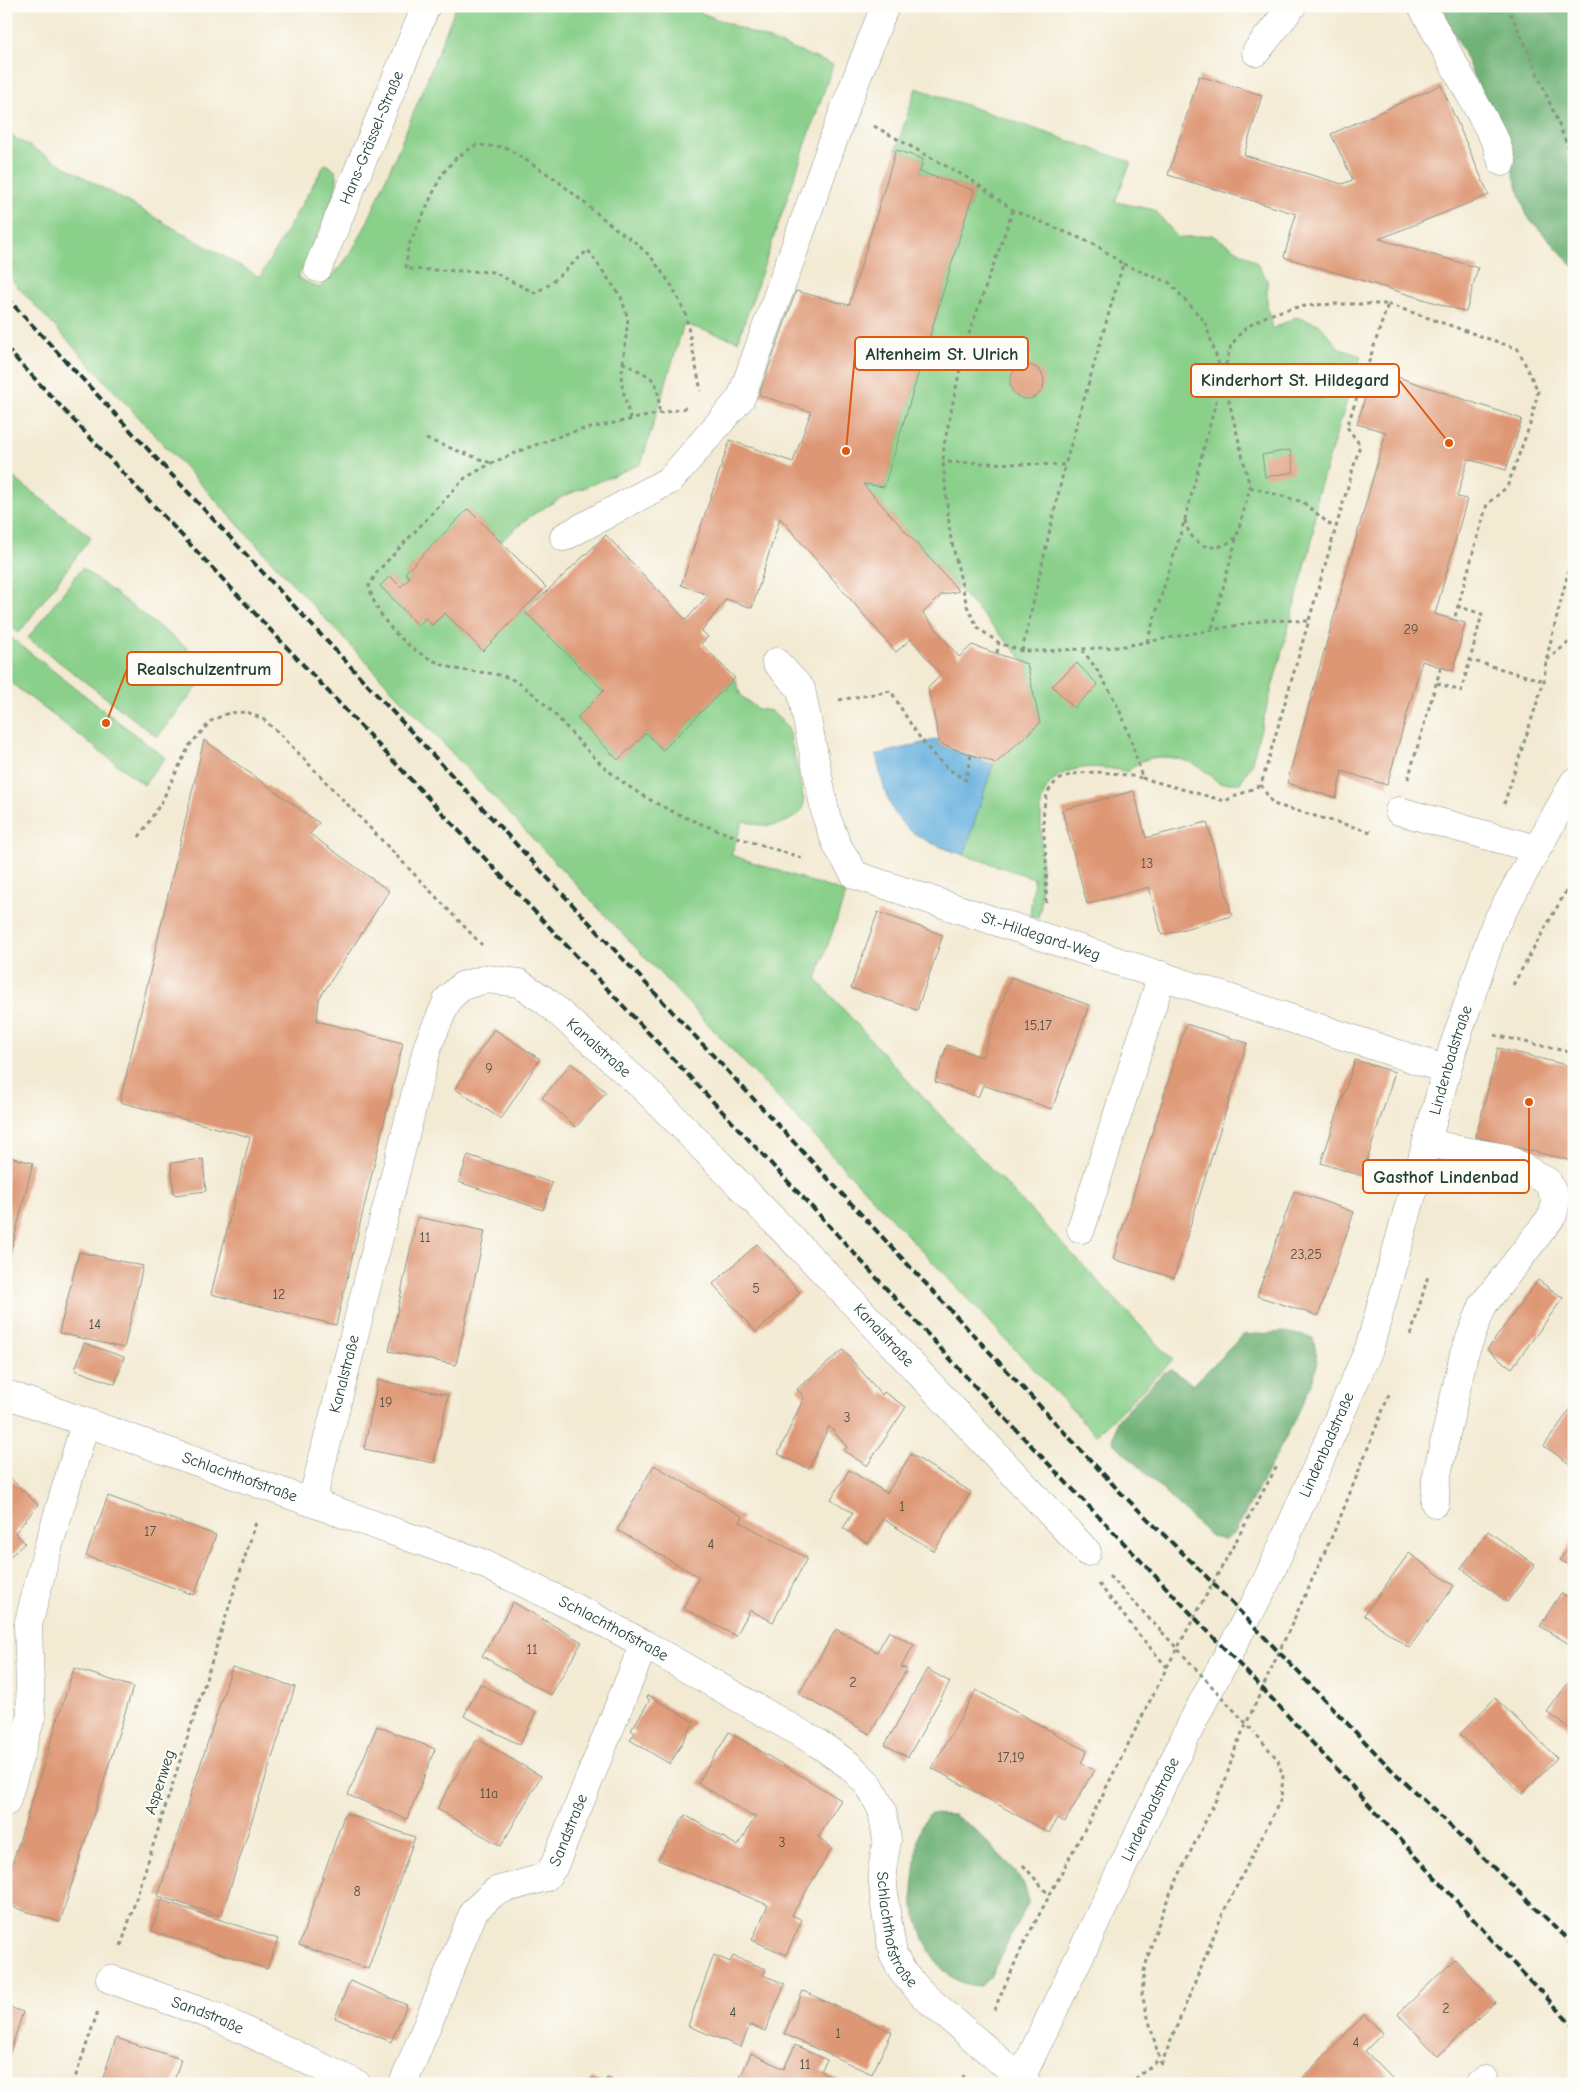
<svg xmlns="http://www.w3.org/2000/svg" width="1580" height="2090" font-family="'Comic Neue',sans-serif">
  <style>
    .green { fill: #8ad08b; stroke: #548660 }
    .forest { fill: #6fb277; stroke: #477856 }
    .water { fill: #66b0de; stroke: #427689 }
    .building { fill: #de9775 }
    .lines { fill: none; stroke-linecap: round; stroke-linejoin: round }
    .minor-casing { stroke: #899484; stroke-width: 29 }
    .path { stroke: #899484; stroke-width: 3; stroke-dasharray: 4 4; stroke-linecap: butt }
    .minor { stroke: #fff; stroke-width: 28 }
    .rail { stroke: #1f3d34; stroke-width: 4; stroke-dasharray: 8 4; stroke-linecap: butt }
    .path-bridge { stroke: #899484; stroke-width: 3; stroke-dasharray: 4 4; stroke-linecap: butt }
    .labels { text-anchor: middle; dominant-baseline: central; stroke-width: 4.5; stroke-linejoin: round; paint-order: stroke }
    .number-label { font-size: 14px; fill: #4f5444 }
    .street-label { font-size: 16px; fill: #1f3d34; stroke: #fdfcf7 }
    .leader { fill: none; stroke: #de580e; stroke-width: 2 }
    .callout-dot { fill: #de580e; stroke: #fdfcf7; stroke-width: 2 }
    .callout { fill: #fdfcf7; stroke: #de580e; stroke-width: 2 }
    .callout-label { font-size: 18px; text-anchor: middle; font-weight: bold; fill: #1f3d34 }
  </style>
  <rect width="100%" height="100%" fill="#fdfcf7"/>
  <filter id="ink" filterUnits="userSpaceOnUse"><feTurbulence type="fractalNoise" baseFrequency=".02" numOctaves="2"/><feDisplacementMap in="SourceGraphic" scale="10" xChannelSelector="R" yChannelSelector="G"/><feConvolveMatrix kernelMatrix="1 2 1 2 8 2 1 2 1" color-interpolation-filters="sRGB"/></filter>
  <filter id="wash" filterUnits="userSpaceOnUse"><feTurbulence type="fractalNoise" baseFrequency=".0096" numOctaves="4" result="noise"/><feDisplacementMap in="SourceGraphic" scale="20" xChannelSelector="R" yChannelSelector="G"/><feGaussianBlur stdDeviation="1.12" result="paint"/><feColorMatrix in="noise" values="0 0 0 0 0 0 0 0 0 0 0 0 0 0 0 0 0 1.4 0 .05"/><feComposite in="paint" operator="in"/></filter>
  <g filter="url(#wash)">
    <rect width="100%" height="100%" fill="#f3ead3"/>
    <!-- green -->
    <g class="green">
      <path d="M456 6H684L833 65 738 341 684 324 641 464 564 496 529 517 501 541 468 509 405 573 410 578 401 587 390 576 380 587 419 626 425 618 433 625 445 613 482 651 523 610 604 691 577 718 618 760 646 733 663 750 735 678 741 696 758 709 771 711 788 727 802 790 804 803 800 813C781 828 766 828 743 821L731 855 846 893 816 979 920 1094 1173 1360 1096 1435 332 626 6 274V133L260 277 325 164C331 167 337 170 337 177 339 193 306 259 298 278L319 288C359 256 373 207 393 162 415 110 436 58 456 6Z"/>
      <path d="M916 88 1131 162 1115 202 1155 210 1178 238 1212 235 1255 261 1267 280V305L1272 329 1296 317 1319 324 1340 349 1361 356 1317 496 1312 541 1251 765 1240 783H1219C1212 777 1203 768 1194 764 1173 755 1144 752 1128 772 1095 764 1048 762 1041 805V906L1038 918 1030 916 1034 878 964 855 993 764 1040 723 1027 664 863 484 884 487 974 190 920 172 923 159 896 150Z"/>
      <polygon points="6,472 91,537 19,633 6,623"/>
      <polygon points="82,568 213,668 157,737 28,638"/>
      <polygon points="6,634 165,758 144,785 6,679"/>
    </g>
    <!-- forest -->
    <g class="forest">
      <polygon points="1439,6 1574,6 1574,267 1527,216 1504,145 1461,47"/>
      <polygon points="1285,1332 1313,1338 1318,1361 1311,1385 1294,1422 1235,1532 1226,1540 1211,1537 1113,1442 1117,1420 1163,1373 1172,1370 1193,1385 1243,1335"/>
      <path d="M930 1814 954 1815 974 1829 1012 1867 1024 1884 1029 1901 990 1977 981 1986C946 1986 928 1955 919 1924 917 1917 913 1909 913 1902 912 1888 915 1873 916 1860 918 1841 917 1828 930 1814Z"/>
    </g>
    <!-- water -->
    <path class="water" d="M938 739 939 745 993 764 964 855C899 834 890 820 876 755Z"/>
    <g id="blocks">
      <!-- building -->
      <g class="building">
        <polygon points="1199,76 1262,95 1244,155 1342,184 1353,180 1331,134 1441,85 1489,195 1379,239 1478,268 1466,312 1284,257 1296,214 1168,175"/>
        <polygon points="896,150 923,159 920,172 974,190 884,487 863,484 959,591 941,595 923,613 959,657 972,645 1027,664 1040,723 996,763 940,744 928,688 941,675 911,639 896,652 780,518 752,608 726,599 702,631 708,637 701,644 735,678 663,750 646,733 618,760 577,718 604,691 525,612 606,535 686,620 708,595 681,585 730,440 793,462 811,412 759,395 796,291 849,305"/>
        <circle cx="1027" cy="382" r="17"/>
        <polygon points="1374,369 1522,419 1506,470 1468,459 1457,497 1467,499 1435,614 1465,623 1453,671 1422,661 1387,785 1342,771 1336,798 1287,783 1386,432 1357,424"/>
        <polygon points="1290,450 1294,472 1265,477 1262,455"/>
        <polygon points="468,509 546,587 483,651 445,613 432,625 425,618 419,626 380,586 390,576 401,587 410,578 405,573"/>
        <polygon points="1077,663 1098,685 1074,708 1052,686"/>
        <polygon points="204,740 319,823 310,834 389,891 319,999 317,1021 403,1043 336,1325 211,1294 250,1137 120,1102"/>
        <polygon points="1134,791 1146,838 1207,822 1232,916 1162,935 1149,887 1087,904 1062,810"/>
        <polygon points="878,912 943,935 917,1010 851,988"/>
        <polygon points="1011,977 1089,1005 1052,1109 983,1085 978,1097 935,1082 947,1045 982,1057"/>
        <polygon points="1186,1024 1247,1043 1174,1278 1113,1259"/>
        <polygon points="494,1029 540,1059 501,1119 455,1089"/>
        <polygon points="1498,1048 1574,1067 1574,1153 1572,1161 1476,1137"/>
        <polygon points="1355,1060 1395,1072 1362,1176 1321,1163"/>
        <polygon points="571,1063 606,1092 576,1127 542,1098"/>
        <polygon points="468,1155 552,1183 543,1210 459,1182"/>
        <polygon points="6,1156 33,1163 7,1267 6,1267"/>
        <polygon points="203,1159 206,1191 174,1195 171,1163"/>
        <polygon points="1294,1191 1354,1212 1318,1316 1257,1296"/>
        <polygon points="417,1217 485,1231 456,1365 389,1351"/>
        <polygon points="757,1244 800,1293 756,1332 713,1284"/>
        <polygon points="79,1252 143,1266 124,1348 59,1333"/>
        <polygon points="1538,1280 1563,1298 1512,1368 1487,1350"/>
        <polygon points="84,1343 124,1357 115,1384 75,1370"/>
        <polygon points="843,1350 882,1395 884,1392 906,1407 867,1466 844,1451 847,1447 829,1426 809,1469 778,1454 804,1397 797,1389"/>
        <polygon points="378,1380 448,1395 434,1463 364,1449"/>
        <polygon points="1574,1404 1574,1467 1544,1446"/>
        <polygon points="911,1454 971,1492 934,1551 883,1519 868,1544 843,1528 853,1513 831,1499 849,1470 887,1493"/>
        <polygon points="654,1465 743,1517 740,1522 807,1558 773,1622 750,1610 736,1636 683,1608 699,1577 617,1530"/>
        <polygon points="6,1474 38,1505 15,1533 25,1543 6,1560"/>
        <polygon points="108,1496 216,1535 194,1595 86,1556"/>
        <polygon points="1488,1531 1535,1565 1507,1602 1461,1568"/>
        <polygon points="1574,1538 1574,1568 1560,1560"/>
        <polygon points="1409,1553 1454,1586 1409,1648 1364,1615"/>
        <polygon points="1561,1593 1574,1601 1574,1647 1540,1626"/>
        <polygon points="513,1602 582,1642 551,1695 482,1656"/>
        <polygon points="836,1629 877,1652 889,1631 914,1645 901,1667 907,1669 870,1734 799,1694"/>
        <polygon points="232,1667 295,1687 221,1916 158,1896"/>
        <polygon points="74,1668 133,1687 60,1922 6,1905 6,1883"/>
        <polygon points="927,1669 950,1682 908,1757 885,1745"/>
        <polygon points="1574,1675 1574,1732 1547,1712"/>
        <polygon points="480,1684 536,1712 520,1745 464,1716"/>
        <polygon points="976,1690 1087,1751 1081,1763 1094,1770 1065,1822 1057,1818 1049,1833 932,1768"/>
        <polygon points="648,1695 694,1722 670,1764 630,1740 635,1733 631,1730 650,1700 647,1698"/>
        <polygon points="1495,1698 1557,1758 1522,1794 1460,1734"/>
        <polygon points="377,1726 435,1749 407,1819 348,1795"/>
        <polygon points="729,1732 841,1800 818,1837 832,1848 792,1915 802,1920 786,1955 752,1940 768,1905 658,1860 685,1815 738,1846 756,1816 754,1815 753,1817 698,1783"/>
        <polygon points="477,1739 541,1776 501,1846 437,1809"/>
        <polygon points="345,1813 415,1837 368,1969 299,1945"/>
        <polygon points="161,1900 278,1939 267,1969 152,1931"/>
        <polygon points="714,1955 730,1962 733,1956 766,1969 763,1975 785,1984 765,2031 750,2025 741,2047 688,2026"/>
        <polygon points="1455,1959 1495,2002 1438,2056 1398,2014"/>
        <polygon points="350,1981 407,2005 391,2042 335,2018"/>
        <polygon points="803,1991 892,2032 872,2074 784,2034"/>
        <polygon points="6,2006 23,2012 7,2062 6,2062"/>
        <polygon points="1364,2015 1383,2033 1365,2051 1398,2084 1297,2084"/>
        <polygon points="116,2038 181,2059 173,2084 101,2084"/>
        <polygon points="795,2045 827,2060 821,2071 847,2084 737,2084 751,2053 784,2069"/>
        <polygon points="592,2078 604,2083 607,2078 620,2084 589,2084"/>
      </g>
    </g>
  </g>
  <g filter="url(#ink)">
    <use href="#blocks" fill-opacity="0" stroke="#899484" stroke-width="1"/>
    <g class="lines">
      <!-- minor casing -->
      <g class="minor-casing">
        <g id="minor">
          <polyline points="1422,6 1496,142 1502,162"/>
          <polyline points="1256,52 1292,6"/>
          <path id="s1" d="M318 268 426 6"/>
          <polyline points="564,537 670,480 741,398 843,113 885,6"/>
          <path id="s2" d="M776 662 801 689 826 816 837 845 855 875 1447 1070"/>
          <polyline points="1399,811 1536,849"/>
          <polyline points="1427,1142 1459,1150 1506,1158 1548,1182 1556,1200 1553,1215 1483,1305 1464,1354 1436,1479 1435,1503"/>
          <polyline points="1081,1229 1162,975"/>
          <path id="s3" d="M6 1394 482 1563 586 1613 644 1644 816 1742 849 1765 869 1785 882 1810 887 1840 882 1871 885 1906 893 1954 902 1971 923 1995 1027 2084"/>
          <path id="s4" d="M312 1501 428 1045 448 999 462 986 486 979 519 983 547 1002 644 1088 684 1128 832 1280 1087 1552"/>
          <polyline points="6,1802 31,1717 28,1625 47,1551 85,1424"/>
          <path id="s5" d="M110 1979 216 2017 357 2084"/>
          <path id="s6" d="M403 2084 474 1911 496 1891 546 1877 554 1866 644 1644"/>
          <path id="s7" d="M1018 2084 1195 1717 1267 1580 1369 1349 1453 1048 1495 925 1574 782"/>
          <polyline points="1480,2084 1485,2080"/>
        </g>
      </g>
      <!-- path -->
      <g class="path">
        <polyline points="1507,6 1525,44 1574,161"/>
        <polyline points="874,126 973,181 1013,210 1096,245 1123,264 1065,465 943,462"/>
        <polyline points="1013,210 965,345 944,445 943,462 950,534 967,606 978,628 999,643 1022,651 1043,651 1119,647 1266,620 1308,621"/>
        <polyline points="1123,264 1170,283 1205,322 1223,377 1250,487 1212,629"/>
        <polyline points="1388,304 1518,349 1538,391 1531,422 1507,487 1487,504 1454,620"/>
        <polyline points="623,363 628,319 621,297 588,250 550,284 535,293 493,272 406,269 408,247 442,174 456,158 476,145 505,147 554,178 615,228 636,243 651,257 672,286 685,312 701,391"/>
        <path d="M686 408 571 432 527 448 492 463 465 478 377 572 369 586C378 627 421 663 462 670 480 673 501 672 517 682 550 703 573 738 601 764 656 816 735 836 805 859"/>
        <path d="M630 419 621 381 623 363C654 379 659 375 659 413"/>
        <polyline points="426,439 491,463"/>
        <polyline points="1250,487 1303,502 1334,528"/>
        <path d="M1185 520C1190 548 1217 556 1237 536"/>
        <polyline points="1457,606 1482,614 1470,660"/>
        <path d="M1147 642 1185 519 1231 345C1236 340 1240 332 1246 328 1287 298 1341 305 1388 304L1347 427 1360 445 1261 785 1273 804 1371 832"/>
        <polyline points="1022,651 1065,465"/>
        <polyline points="997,653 999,643"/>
        <polyline points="1547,660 1574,638"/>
        <polyline points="1437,683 1461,691 1470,660 1544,681"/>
        <path d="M839 700 891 691C911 725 930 761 966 780L971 755"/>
        <polyline points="1142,778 1225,801 1261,785"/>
        <polyline points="1408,779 1441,667"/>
        <polyline points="1504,804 1544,681 1546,660 1574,549"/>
        <polyline points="139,837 161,803 189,746 211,721 228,713 247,712 263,719 281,735 482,945"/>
        <path d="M1046 903C1046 888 1047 874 1046 860 1045 840 1040 815 1047 795 1058 762 1117 773 1142 778 1128 726 1116 693 1083 651"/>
        <polyline points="1513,985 1574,877"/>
        <polyline points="1494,1035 1574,1053"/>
        <polyline points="1411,1335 1428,1276"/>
        <polyline points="1109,1576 1162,1632"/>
        <polyline points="1099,1584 1140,1636 1167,1667"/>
        <polyline points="1023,1865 1049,1895"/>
        <polyline points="121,1946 257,1519"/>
        <polyline points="994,2010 1023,1945 1097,1806 1167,1667 1277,1466"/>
        <polyline points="1161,2065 1142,1995 1144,1971 1154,1936 1168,1898 1225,1781 1236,1746 1338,1523 1390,1392"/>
        <polyline points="1161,2065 1223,1913 1281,1799 1283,1777 1278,1760 1254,1732"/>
        <polyline points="73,2084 98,2011"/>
        <polyline points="959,2084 964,2075"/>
        <polyline points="1129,2084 1159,2059"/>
      </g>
      <!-- minor -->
      <use href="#minor" class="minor"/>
      <!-- rail -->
      <g class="rail">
        <polyline points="6,297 1120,1492 1201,1571 1391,1769 1574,1945"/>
        <polyline points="6,348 824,1220 982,1394 1278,1705 1514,1964 1574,2026"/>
      </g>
      <!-- path-bridge -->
      <polyline class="path-bridge" points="1162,1632 1254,1732"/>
    </g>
  </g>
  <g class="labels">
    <!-- number labels -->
    <g class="number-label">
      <text x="1411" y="629">29</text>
      <text x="1147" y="863">13</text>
      <text x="1038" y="1025">15,17</text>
      <text x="489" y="1068">9</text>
      <text x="425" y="1237">11</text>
      <text x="1306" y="1254">23,25</text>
      <text x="756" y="1288">5</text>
      <text x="279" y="1294">12</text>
      <text x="95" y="1324">14</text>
      <text x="386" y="1402">19</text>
      <text x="847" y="1417">3</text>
      <text x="902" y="1506">1</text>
      <text x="150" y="1531">17</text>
      <text x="711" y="1544">4</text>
      <text x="532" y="1649">11</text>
      <text x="853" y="1682">2</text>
      <text x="1011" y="1757">17,19</text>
      <text x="489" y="1793">11a</text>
      <text x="782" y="1842">3</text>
      <text x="357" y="1891">8</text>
      <text x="1446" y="2008">2</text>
      <text x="733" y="2012">4</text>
      <text x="838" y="2033">1</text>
      <text x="1356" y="2042">4</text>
      <text x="805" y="2064">11</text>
    </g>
    <!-- street labels -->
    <g class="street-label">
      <text stroke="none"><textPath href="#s1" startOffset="141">Hans-Grässel-Straße</textPath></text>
      <text stroke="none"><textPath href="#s2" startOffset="428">St.-Hildegard-Weg</textPath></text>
      <text stroke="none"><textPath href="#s4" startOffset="701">Kanalstraße</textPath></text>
      <text stroke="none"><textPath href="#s7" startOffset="1115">Lindenbadstraße</textPath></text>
      <text stroke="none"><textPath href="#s4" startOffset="1106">Kanalstraße</textPath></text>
      <text stroke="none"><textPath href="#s4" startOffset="131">Kanalstraße</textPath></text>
      <text stroke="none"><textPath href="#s7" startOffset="710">Lindenbadstraße</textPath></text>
      <text stroke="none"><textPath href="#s3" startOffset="248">Schlachthofstraße</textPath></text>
      <text stroke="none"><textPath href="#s3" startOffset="652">Schlachthofstraße</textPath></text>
      <text transform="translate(160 1782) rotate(-72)">Aspenweg</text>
      <text stroke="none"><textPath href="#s7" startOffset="305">Lindenbadstraße</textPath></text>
      <text stroke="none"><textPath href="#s6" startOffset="321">Sandstraße</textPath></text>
      <text stroke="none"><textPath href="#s3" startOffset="1104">Schlachthofstraße</textPath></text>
      <text stroke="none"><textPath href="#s5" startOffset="104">Sandstraße</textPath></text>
    </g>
  </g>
  <!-- callouts -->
  <path class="leader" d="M846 451L855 354M1449 443L1399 380M106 723L127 669M1529 1102L1529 1177"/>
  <g class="callout-dot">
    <circle cx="846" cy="451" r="5"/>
    <circle cx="1449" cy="443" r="5"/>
    <circle cx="106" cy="723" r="5"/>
    <circle cx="1529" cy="1102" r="5"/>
  </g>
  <g class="callout">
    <rect x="855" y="337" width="173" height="33" rx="5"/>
    <rect x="1191" y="364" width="208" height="33" rx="5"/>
    <rect x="127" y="652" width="155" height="33" rx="5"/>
    <rect x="1363" y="1160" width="166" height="33" rx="5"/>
  </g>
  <g class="callout-label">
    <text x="942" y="360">Altenheim St. Ulrich</text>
    <text x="1295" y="386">Kinderhort St. Hildegard</text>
    <text x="204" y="675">Realschulzentrum</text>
    <text x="1446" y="1183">Gasthof Lindenbad</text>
  </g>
  <!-- margin -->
  <rect width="1580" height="2090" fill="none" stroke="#fdfcf7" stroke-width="25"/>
</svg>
